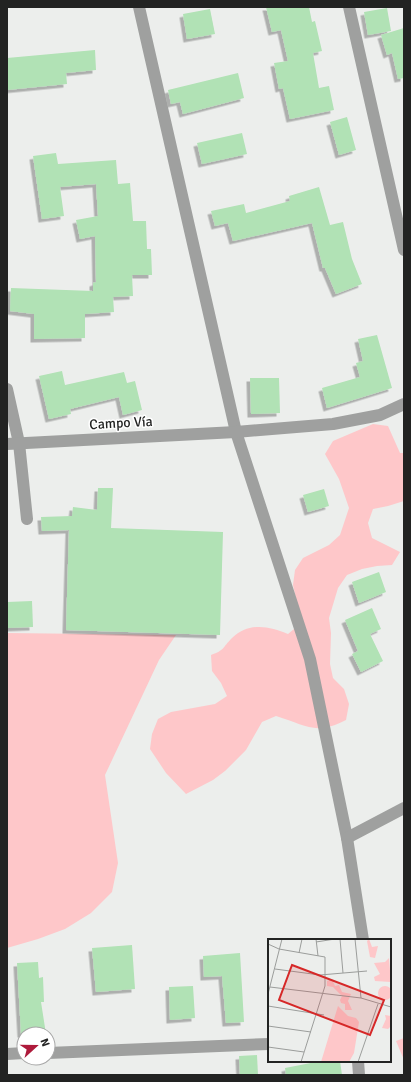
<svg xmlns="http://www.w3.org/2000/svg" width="411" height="1082" font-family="Signika,sans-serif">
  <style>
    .green { fill: #fec7c9 }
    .building { fill: #b1e2b5; filter: url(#shadow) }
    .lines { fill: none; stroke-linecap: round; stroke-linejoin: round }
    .minor { stroke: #9fa09f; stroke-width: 12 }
    .labels { text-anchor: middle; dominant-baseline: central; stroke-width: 3; stroke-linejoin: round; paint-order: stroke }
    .street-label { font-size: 14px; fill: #222322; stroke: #fff }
    .inset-road { fill: none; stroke: #9b9d9b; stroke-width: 1 }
    .view { fill: #d62828; fill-opacity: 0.15; stroke: #d62828; stroke-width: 2 }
    .inset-edge { fill: none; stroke: #222322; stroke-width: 2 }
  </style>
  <defs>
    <filter id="shadow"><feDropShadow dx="-3.5" dy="3.5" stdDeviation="0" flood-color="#0004"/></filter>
  </defs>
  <rect width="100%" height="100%" fill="#eceeec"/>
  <!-- green -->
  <g class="green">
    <path d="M373 424 388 426 400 453H404V501L388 506 373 509 368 523 372 538 400 552 392 565 377 566 362 569 347 575 338 588 329 618 331 633 330 664 333 678 344 689 349 704 346 720C315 736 306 725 276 716L262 722 246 750 225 771 213 780 186 794 166 773 150 749 152 734 158 719 171 712 215 704 227 696 221 683 212 671 211 655C225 650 222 648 232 638 249 622 269 626 288 634L294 629 296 599 293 585 295 570 303 558 329 545 340 535 349 508 339 479 325 454 333 441Z"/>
    <polygon points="7,633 176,635 159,660 105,775 118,863 112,892 91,913 65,929 38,939 7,948"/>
    <polygon points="404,1038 404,1060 396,1041"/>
  </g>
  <!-- building -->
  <g class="building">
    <polygon points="266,7 309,7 312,22 315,21 322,51 313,53 319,88 329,86 334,110 290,119 283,88 279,89 274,63 288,61 281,30 272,32"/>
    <polygon points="387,8 391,31 368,35 364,12"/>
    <polygon points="210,9 215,34 187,39 183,14"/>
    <polygon points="404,28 404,78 398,79 392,53 387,55 381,35"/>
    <polygon points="95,50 96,70 66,73 67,84 7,90 7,58"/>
    <polygon points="238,73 244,98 183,114 180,102 171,104 168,90"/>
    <polygon points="347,117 356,150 339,155 330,122"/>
    <polygon points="242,133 247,154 202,164 197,143"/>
    <polygon points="56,153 58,164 116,160 118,184 130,183 133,221 146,221 147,249 151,249 152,275 132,275 133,296 113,297 114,312 85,314 85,338 34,339 34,314 10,311 11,288 93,291 93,283 96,282 95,236 80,239 76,220 98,216 96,184 60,187 64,216 42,219 33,156"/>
    <polygon points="319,187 330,225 343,222 352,259 362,284 336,294 325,268 323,268 312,223 233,241 228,223 215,226 211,211 244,204 246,213 290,201 289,196"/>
    <polygon points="377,335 392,388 327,408 322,388 360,377 356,363 363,361 358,339"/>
    <polygon points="62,371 65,385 124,372 127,383 135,381 142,410 123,415 119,397 70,409 71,414 49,419 39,376"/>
    <polygon points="250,378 279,378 280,413 251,414"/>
    <polygon points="98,488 113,488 111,528 223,532 220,635 66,630 69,530 42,531 41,517 72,516 73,507 97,510"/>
    <polygon points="324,489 329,506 308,512 303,495"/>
    <polygon points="379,572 386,592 359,603 352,582"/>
    <polygon points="32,601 33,627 7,628 7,602"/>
    <polygon points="372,608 381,629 370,634 383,661 361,672 352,654 358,651 345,620"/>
    <polygon points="132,945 135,989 96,992 92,948"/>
    <polygon points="240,953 244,1022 226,1023 222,976 204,977 203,956"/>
    <polygon points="38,962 39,978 43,977 44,1002 41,1002 46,1034 21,1034 17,963"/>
    <polygon points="193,986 195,1018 170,1020 169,987"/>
    <polygon points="257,1055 258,1075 240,1075 239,1056"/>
    <polygon points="321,1061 340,1061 342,1075 286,1075 285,1068"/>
  </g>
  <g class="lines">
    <!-- minor -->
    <g class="minor">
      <polyline points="139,7 236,432 310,659 347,838 363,940"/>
      <polyline points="349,7 404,250"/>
      <polyline points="7,389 19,443 27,519"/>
      <polyline points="7,444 236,432 333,424 380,415 404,404"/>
      <polyline points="347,838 404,808"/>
      <polyline points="48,1053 269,1044"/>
      <polyline points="7,1054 24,1053"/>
      <polyline points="358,1061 359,1075"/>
    </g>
  </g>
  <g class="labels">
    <!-- street labels -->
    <g class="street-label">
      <text transform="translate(121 423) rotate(-3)">Campo Vía</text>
    </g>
  </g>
  <!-- overview -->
  <g transform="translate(268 939)">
    <rect width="123" height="123" fill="#eceeec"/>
    <path d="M101 0 104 8 110 7 107 19 102 18 99 2ZM121 19 123 43 107 42 106 38 112 35 106 24 117 23ZM64 40 67 47 71 46 74 53 83 55 80 62 84 71H77V65L73 64 72 61 74 57 65 48 59 47V42ZM110 54a7 7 0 1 1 14 0a7 7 0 1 1-14 0ZM70 67 80 77 88 79 91 83 86 114 81 123H53ZM117 76 123 77V87L120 90 114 89 118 80Z" fill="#fec7c9"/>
    <path class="inset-road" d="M48 0 50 17M72 0 75 34M87 0 93 59M48 3 67 0M0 5 11 10 57 18V47L33 123M31 14 34 0M7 30 52 36 99 32M2 48 93 59 123 68M0 55 14 0M0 67 56 76M0 87 43 93M0 108 36 113M90 123 110 65"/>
    <path class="view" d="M24 26 116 61 102 96 11 61Z"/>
    <rect width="123" height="123" class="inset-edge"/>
  </g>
  <!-- border -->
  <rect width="411" height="1082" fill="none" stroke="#222322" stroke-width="16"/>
  <!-- north arrow -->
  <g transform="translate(36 1046) rotate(69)"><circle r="19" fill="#ffffff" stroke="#a7a7a7"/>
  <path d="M0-3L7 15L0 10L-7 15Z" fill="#ae1a3b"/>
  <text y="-6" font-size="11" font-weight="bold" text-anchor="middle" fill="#222322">N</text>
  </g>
</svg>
